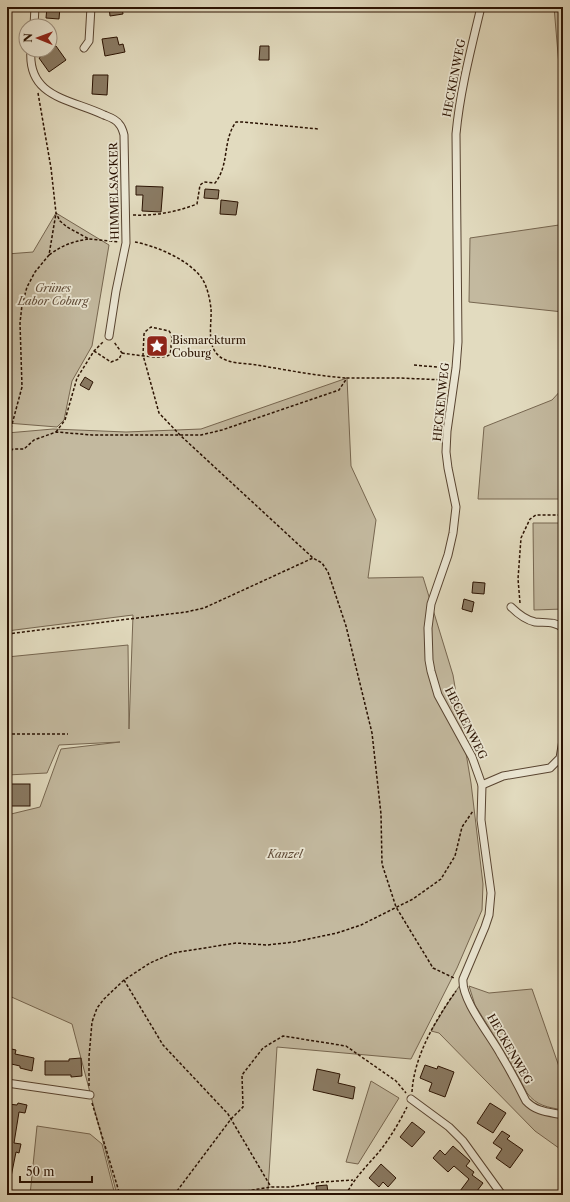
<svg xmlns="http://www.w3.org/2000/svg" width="570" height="1202" font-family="'Libre Caslon Text',serif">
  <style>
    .green { fill: #c3b99f; stroke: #766650 }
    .building { fill: #8a7b64; stroke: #2a1202 }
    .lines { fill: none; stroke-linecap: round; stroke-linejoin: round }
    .street-casing { stroke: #584431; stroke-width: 9 }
    .path { stroke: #2a1202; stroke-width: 1.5; stroke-dasharray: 3 2; stroke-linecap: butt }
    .street { stroke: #ece8d5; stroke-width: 7 }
    .labels { text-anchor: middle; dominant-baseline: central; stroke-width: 3.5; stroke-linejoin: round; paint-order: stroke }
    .street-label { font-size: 11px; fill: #2a1202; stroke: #ece8d5 }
    .park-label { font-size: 11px; font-style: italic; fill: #604c39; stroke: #ece8d5 }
    .poi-label { font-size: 11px; fill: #2a1202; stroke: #ece8d5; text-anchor: start }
  </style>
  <rect width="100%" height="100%" fill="#e2dbbf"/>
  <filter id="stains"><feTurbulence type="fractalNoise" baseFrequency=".005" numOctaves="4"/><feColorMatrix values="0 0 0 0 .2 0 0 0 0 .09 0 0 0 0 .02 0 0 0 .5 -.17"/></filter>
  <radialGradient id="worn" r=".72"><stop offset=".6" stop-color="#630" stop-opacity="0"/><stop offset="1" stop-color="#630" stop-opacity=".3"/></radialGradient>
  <!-- green -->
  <g class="green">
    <polygon points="554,7 563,7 563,89 561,89"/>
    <polygon points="562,175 563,175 563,312 469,302 470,238 559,225"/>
    <polygon points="56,213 109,245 92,346 72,381 64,420 57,427 7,423 7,254 33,252"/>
    <polygon points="347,378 351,466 376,520 368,578 423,577 453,675 471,783 483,884 482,910 457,968 411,1059 277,1047 268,1190 247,1195 117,1195 72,1024 7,995 7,815 40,807 61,749 120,742 59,745 47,773 7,775 7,657 128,645 129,729 133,615 7,631 7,433 53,429 126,432 201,429"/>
    <polygon points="563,388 563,499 478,499 484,427 552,400"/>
    <polygon points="533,523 563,523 563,609 534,610"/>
    <polygon points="462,982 463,988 532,1107 563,1115 563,1151 535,1131 439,1033 431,1031 446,1006"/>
    <path d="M469 986 489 993 532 989 563 1078V1110C547 1107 537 1106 527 1093L511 1063 475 1005Z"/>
    <polygon points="371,1081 399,1098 358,1164 346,1162"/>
    <polygon points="37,1126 90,1134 102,1144 115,1195 30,1195"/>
  </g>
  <!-- building -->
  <g class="building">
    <polygon points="47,7 60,7 59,19 46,18"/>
    <polygon points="109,7 122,7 123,14 110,16"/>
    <polygon points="117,37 119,45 123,44 125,52 105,56 102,39"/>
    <polygon points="56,46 66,60 49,72 39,58"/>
    <polygon points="260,46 269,46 269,60 259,60"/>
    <polygon points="93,75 108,75 107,95 92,94"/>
    <polygon points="136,186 163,187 161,212 142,211 143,195 136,195"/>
    <polygon points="205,189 219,190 218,199 204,198"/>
    <polygon points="221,200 238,202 236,215 220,214"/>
    <polygon points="85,377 93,382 89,390 80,385"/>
    <polygon points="473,582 485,583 484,594 472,593"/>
    <polygon points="464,599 474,602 472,612 462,609"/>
    <rect x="7" y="784" width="23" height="22"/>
    <polygon points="7,1048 16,1050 15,1054 34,1058 32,1071 20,1068 20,1066 7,1063"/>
    <polygon points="81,1058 82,1076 71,1077 71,1075 45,1075 45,1061 69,1061 69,1059"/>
    <polygon points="425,1065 437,1069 438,1066 454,1072 445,1097 429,1091 432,1083 420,1078"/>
    <polygon points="317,1069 340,1074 338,1083 355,1087 353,1099 313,1090"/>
    <polygon points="18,1103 27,1105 25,1113 19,1112 14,1143 21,1144 19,1153 16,1152 11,1177 7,1177 7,1112 8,1104 17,1105"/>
    <polygon points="490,1103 506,1113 493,1133 477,1123"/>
    <polygon points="412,1122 425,1132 412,1147 400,1137"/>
    <polygon points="502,1131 510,1136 507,1139 523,1150 510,1168 496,1158 502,1149 493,1143"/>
    <polygon points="453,1146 470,1161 466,1166 474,1172 472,1175 483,1183 474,1195 465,1195 460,1191 469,1179 454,1166 448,1172 433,1158 440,1150 445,1155"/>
    <polygon points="381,1164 396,1178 388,1187 383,1182 379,1187 369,1178"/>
    <polygon points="327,1185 328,1193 317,1195 316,1186"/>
  </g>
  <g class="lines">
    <!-- street casing -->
    <g class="street-casing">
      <g id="street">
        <path d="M481 7C471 49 460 91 456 134L458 342 456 368 447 431 446 452 448 468 456 507 453 533 448 555 431 604 428 628 429 660 431 671 438 695 472 757 482 785 481 820 491 893 489 915 485 927 463 979C461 1000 491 1036 501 1055 510 1070 518 1085 526 1101 536 1112 549 1112 563 1115"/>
        <polyline points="34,26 35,7"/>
        <polyline points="84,48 89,41 91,7"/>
        <path d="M31 50C27 98 71 99 104 115 109 117 116 119 119 124 122 127 123 131 124 135L126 243 116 291 109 336"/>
        <path d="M511 607C518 614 525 620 535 622 545 623 555 621 563 628"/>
        <polyline points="482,785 503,776 550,768 560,758 563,740"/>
        <polyline points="7,1083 90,1095"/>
        <polyline points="411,1099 449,1127 463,1141 502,1195"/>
      </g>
    </g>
    <!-- path -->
    <g class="path">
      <polyline points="38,93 51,168 56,213 60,221 67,227 89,239 119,242"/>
      <path d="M133 215C156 216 176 212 197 204L200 185 204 182 215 183C230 164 222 141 236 122H243L319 129"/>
      <path d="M135 242C156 246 187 259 201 277 207 285 210 299 211 309 212 323 206 345 219 356 228 364 245 363 257 365 287 370 317 376 347 378"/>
      <path d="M49 255C63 245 71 242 88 239"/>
      <polyline points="94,351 111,362 119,359 122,353 114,342"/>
      <path d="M122 353C130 354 163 360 169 355 171 352 171 349 171 346 172 340 173 336 169 331L151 327 146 331 144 334 143 355 159 413 181 436 313 558 322 563 328 572 346 626 372 733 381 814 382 864 396 907 433 968 454 978"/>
      <polyline points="414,365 448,368"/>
      <polyline points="56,432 65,420 77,378 94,351 104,341"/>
      <polyline points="7,443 22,387 20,323 22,305 27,287 35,272 49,255 56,213"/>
      <polyline points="7,454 13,449 24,449 34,440 56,432 92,435 201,435 222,430 339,390 347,378 399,378 446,380"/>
      <polyline points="520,603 518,579 521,538 530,519 536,515 563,515"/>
      <polyline points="7,634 186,612 204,608 313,558"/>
      <polyline points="7,734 68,734"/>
      <polyline points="124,980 163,1045 228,1114 271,1187"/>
      <polyline points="89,1086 89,1057 92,1022 97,1008 104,999 124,980 150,963 173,953 236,943 267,945 294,942 337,933 361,925 413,899 441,879 455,856 462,827 473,811"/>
      <path d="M412 1092C414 1056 436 1019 456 991"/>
      <polyline points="92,1103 120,1195"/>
      <polyline points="174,1195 231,1119 243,1107 242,1075 263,1048 283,1036 346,1046 396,1081 406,1093"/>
      <polyline points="222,1195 271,1187 289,1187 322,1182 353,1180"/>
      <path d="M346 1195C354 1178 367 1166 379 1152 390 1138 399 1123 407 1107"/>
    </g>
    <!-- street -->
    <use href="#street" class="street"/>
  </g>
  <!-- icons -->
  <defs>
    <g id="sight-square" transform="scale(1.15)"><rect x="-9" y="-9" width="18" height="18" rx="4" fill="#8f2418" stroke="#ece8d5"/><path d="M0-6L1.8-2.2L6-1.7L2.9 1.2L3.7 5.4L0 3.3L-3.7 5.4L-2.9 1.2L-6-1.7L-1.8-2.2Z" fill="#fff"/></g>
  </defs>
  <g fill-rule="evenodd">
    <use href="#sight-square" x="157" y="346"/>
  </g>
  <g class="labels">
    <!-- street labels -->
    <g class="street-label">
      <text transform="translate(454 78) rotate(-79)">HECKENWEG</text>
      <text transform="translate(114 191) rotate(-91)">HIMMELSACKER</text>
      <text transform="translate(441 402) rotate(-84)">HECKENWEG</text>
      <text transform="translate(466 723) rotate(63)">HECKENWEG</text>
      <text transform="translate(510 1049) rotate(60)">HECKENWEG</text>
    </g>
    <!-- park labels -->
    <g class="park-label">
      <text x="53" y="288">Grünes<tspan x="53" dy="13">Labor Coburg</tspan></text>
      <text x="285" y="854">Kanzel</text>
    </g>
    <!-- poi labels -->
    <g class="poi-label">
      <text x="172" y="340">Bismarckturm<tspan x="172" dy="13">Coburg</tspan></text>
    </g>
  </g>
  <!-- margin -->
  <rect width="570" height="1202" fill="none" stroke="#e2dbbf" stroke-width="24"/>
  <rect x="8" y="8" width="554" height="1186" fill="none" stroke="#2a1202" stroke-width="2"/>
  <rect x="12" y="12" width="546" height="1178" fill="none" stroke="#2a1202"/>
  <!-- north arrow -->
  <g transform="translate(38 38) rotate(271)"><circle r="19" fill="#ece8d5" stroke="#9e9281"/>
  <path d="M0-3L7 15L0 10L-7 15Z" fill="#8f2418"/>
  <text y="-6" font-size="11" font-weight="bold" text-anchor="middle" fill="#2a1202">N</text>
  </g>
  <!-- scale -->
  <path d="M20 1176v6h72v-6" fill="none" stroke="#2a1202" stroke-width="2"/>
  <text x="26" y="1176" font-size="12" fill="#2a1202" stroke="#ece8d5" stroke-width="3" paint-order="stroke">50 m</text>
  <rect width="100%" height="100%" filter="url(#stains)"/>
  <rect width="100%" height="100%" fill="url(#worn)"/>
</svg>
